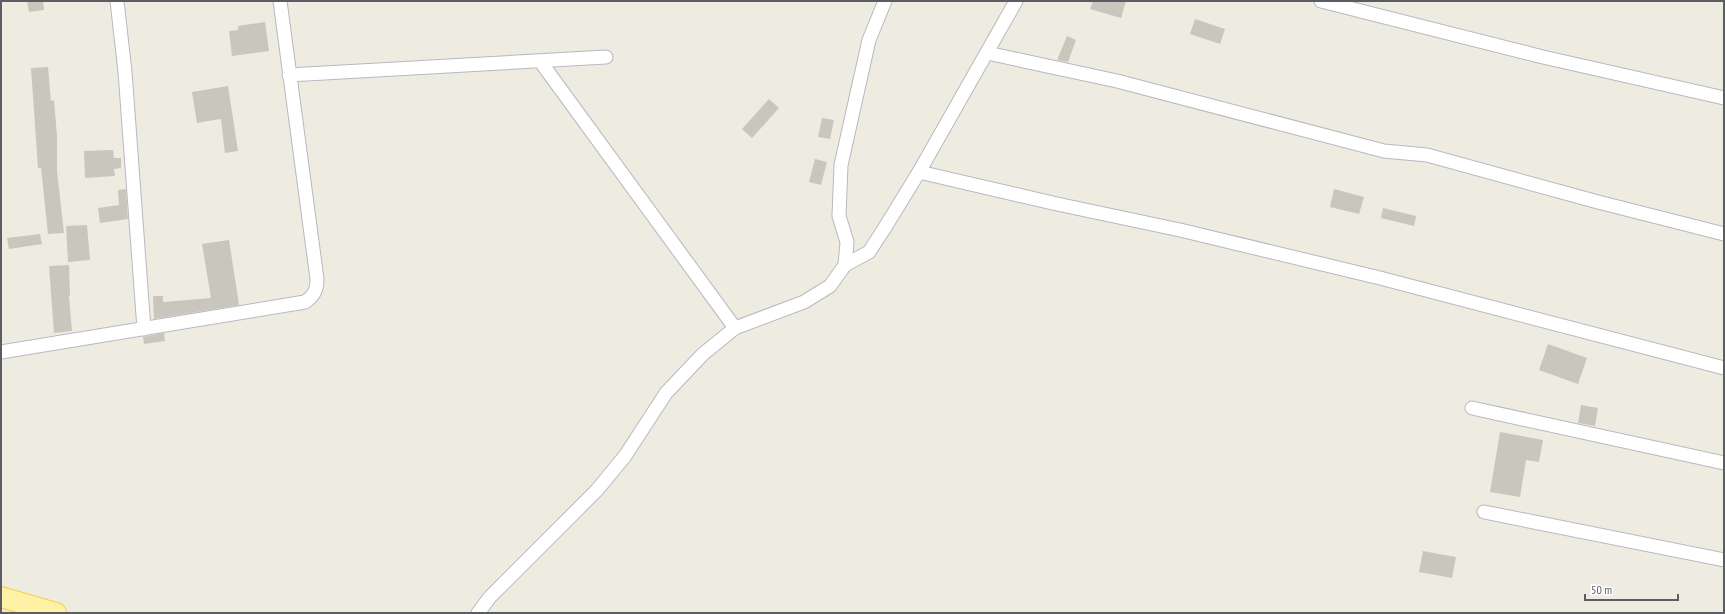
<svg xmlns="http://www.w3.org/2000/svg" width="1725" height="614" font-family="'PT Sans Narrow',sans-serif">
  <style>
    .building { fill: #c9c6be }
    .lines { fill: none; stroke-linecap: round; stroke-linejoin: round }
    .minor-casing { stroke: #b7b9bf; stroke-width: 15 }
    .primary-casing { stroke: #facc4e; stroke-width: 22 }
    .minor { stroke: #fff; stroke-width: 13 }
    .primary { stroke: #fff2a5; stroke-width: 20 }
  </style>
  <rect width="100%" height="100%" fill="#eeebe1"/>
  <!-- building -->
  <g class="building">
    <polygon points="27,1 43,1 44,10 29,12"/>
    <polygon points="1093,1 1126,1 1121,18 1090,9"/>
    <polygon points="1195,19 1225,29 1220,44 1190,34"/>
    <polygon points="265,22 269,51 232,56 229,31 238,30 238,26"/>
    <polygon points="1067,36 1076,40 1068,62 1057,60"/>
    <polygon points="48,67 51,101 54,100 57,136 57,171 64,233 48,234 41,168 38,168 31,68"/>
    <polygon points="228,86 238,151 225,153 221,120 220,119 197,123 192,92"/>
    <polygon points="769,99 779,108 752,138 742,129"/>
    <polygon points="822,118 834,120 830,139 818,137"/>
    <polygon points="113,150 114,158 121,158 121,168 114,169 115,176 85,178 84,151"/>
    <polygon points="815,159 827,162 821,185 809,182"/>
    <polygon points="126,189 128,219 100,223 98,208 119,205 118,190"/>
    <polygon points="1334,189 1364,197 1359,214 1330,207"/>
    <polygon points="1383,208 1416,216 1414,226 1381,218"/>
    <polygon points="87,225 90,260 68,262 66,226"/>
    <polygon points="40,234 42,244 9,249 7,238"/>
    <polygon points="229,240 239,305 154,319 153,296 163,296 163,302 211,298 202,244"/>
    <polygon points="69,265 70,296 69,296 72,331 54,333 49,266"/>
    <polygon points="164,333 165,341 144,344 143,337"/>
    <polygon points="1548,344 1587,358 1578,384 1539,370"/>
    <polygon points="1581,405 1598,408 1595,426 1578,423"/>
    <polygon points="1500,432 1543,440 1539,462 1526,460 1520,497 1490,492"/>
    <polygon points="1423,551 1456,557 1452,578 1419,572"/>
  </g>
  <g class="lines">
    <!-- minor casing -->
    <g class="minor-casing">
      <g id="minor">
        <polyline points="117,1 125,72 144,329"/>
        <polyline points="1321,1 1543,57 1724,98"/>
        <polyline points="987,53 1117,81 1384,151 1427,155 1598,202 1724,234"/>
        <polyline points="540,61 735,328"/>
        <polyline points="289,75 606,57"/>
        <polyline points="919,172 1057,204 1180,230 1380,278 1724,368"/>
        <polyline points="845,265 869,252 884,229 919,172 1016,1"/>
        <path d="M1 352 305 302C314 296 317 290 317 279L280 1"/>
        <polyline points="1472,408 1724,463"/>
        <polyline points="1484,512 1724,560"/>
        <polyline points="478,613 490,597 597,490 625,456 666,393 703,354 735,328 804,302 830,286 845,265 847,242 839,216 841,165 869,40 885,1"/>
      </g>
    </g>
    <!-- primary casing -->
    <g class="primary-casing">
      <polyline id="primary" points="1,597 56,613"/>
    </g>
    <!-- minor -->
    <use href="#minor" class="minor"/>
    <!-- primary -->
    <use href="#primary" class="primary"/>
  </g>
  <!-- border -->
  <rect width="1725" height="614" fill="none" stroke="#5a5e63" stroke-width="4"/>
  <!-- scale -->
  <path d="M1585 594v6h93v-6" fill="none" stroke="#5a5e63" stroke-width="2"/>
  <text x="1591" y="594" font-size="12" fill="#5a5e63" stroke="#ffffff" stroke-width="3" paint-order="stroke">50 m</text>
</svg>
